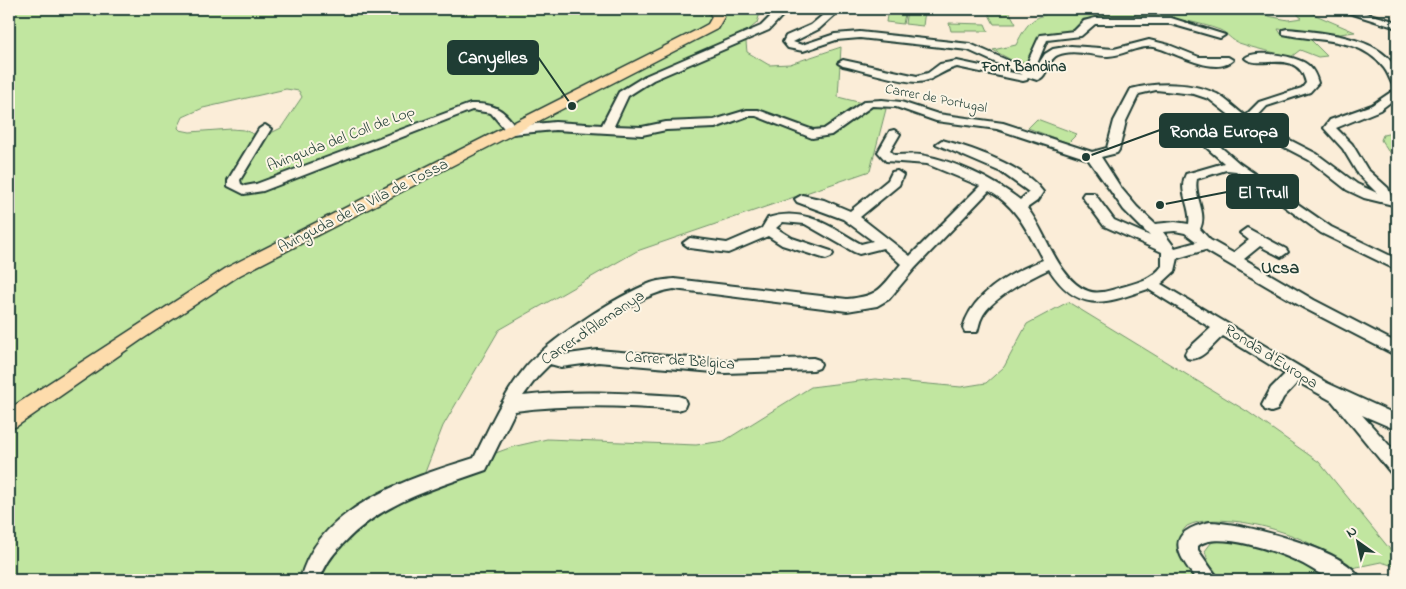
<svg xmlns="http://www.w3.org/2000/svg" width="1406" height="589" font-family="'Indie Flower',sans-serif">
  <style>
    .green { fill: #c1e6a0; stroke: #70926a; fill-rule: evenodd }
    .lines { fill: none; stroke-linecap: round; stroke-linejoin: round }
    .minor-casing { stroke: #1f3d34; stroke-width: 4 }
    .major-casing { stroke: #1f3d34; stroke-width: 3 }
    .minor { fill: #fcf5e5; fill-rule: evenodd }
    .major { fill: #fddcac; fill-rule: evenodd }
    .labels { text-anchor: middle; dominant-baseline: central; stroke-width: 4; stroke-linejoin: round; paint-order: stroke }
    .far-street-label { font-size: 14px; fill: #1f3d34; stroke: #fcf5e5 }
    .far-neighbourhood-label { font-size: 15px; font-weight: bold; fill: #1f3d34; stroke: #fcf5e5 }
    .street-label { font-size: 16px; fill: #1f3d34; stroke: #fcf5e5 }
    .neighbourhood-label { font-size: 18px; font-weight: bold; fill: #1f3d34; stroke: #fcf5e5 }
    .leader { fill: none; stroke: #1f3d34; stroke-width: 2 }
    .callout-dot { fill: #1f3d34; stroke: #fcf5e5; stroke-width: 2 }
    .callout { fill: #1f3d34; stroke: #1f3d34; stroke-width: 2 }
    .callout-label { font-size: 18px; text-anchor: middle; font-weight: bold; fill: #fff }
  </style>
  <rect width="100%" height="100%" fill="#fbedd8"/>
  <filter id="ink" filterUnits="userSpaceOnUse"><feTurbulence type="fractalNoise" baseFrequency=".02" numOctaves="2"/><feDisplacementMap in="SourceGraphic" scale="10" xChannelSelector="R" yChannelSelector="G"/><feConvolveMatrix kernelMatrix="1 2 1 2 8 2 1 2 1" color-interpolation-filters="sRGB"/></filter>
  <g filter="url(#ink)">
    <!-- green -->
    <g class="green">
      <path d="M9 9H755L760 13 757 23 745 33 747 52 769 65 790 64 841 47 838 97 886 109 870 171 637 251 499 330 443 426 422 480 512 447 547 439 696 445 724 441 811 387 875 379 961 387 986 383 1004 367 1027 324 1068 302 1248 412 1319 462 1397 558V567L1381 562 1352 568C1337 561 1323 550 1309 543 1281 528 1216 511 1187 526 1168 545 1185 564 1198 580H9V224L11 217 9 213ZM286 89 299 91 302 97 281 128 269 134 256 135 244 130 231 129 190 132 180 130 178 128 183 117 203 108Z"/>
      <polygon points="888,9 906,9 903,24 886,22"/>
      <polygon points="907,9 925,10 923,26 905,24"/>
      <polygon points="986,9 1008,9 1016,24 994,24"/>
      <path d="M1058 9H1234L1288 20 1302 18 1298 15V9H1305L1304 10 1355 32 1340 34 1278 29 1281 34 1310 39 1327 56 1318 57 1300 50 1291 57C1274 52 1255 49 1239 43 1232 41 1227 33 1220 30 1176 14 1129 15 1083 19L1073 31C1040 33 1041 32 1026 62L1013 61 993 50 1016 45C1029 19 1033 17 1060 11Z"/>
      <polygon points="949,23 985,24 988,31 951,31"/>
      <polygon points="1037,119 1077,134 1068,143 1028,128"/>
      <polygon points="1397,132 1397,156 1388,151 1381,140 1383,135"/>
      <path d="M1222 539C1259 546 1297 556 1326 580H1223L1209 564 1205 551 1211 543Z"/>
    </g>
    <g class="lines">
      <!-- minor casing -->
      <g class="minor-casing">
        <g id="minor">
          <path d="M772 9H782L783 15 769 30 653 80 628 96 614 126 642 127 666 122 714 120 747 110H758L813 130 824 129 865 101 882 100 901 102 938 114 1003 123 1092 152 1107 148 1114 121 1131 89C1157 82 1192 82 1217 94 1227 100 1236 109 1245 116L1259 102 1302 88 1306 83C1298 47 1259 71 1245 58 1255 49 1299 56 1309 66 1314 71 1316 76 1318 83L1310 92 1267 106 1253 121 1317 154 1357 184 1377 193 1358 174 1343 149 1324 128 1330 120 1372 105 1397 88V97L1380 110 1336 128 1352 144 1367 169 1388 188 1391 196 1397 198V206L1364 198 1347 190 1309 160 1242 125 1209 99 1194 94 1156 90 1139 94 1126 121 1119 150 1117 153 1101 157 1121 188 1137 207 1155 224 1175 222 1189 224C1192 207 1177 191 1186 174L1224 163 1206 147 1195 129 1197 126H1205L1215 142 1239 163 1331 227 1397 259V270L1321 233 1236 171 1226 170 1197 179C1193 197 1208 212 1200 229L1210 240 1233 253 1249 240 1240 233 1247 228 1286 249 1288 252 1281 257 1260 246 1244 259 1314 300 1397 343V356L1304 308 1205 250 1178 258 1175 271 1161 284 1327 383 1397 415V430L1362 415 1397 454V475L1391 473 1332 401 1298 382 1283 398 1277 410 1271 412 1265 410 1262 405 1271 388 1285 374 1223 336C1213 344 1201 363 1187 358L1185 354 1187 350 1211 328 1148 289C1104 304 1078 314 1049 269 1030 278 991 298 982 317 979 322 979 327 977 332H965L963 328C972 293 1012 272 1043 260 1028 233 1018 207 989 191L915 268 889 299 877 306 847 311 674 289C636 294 592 332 561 355L598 350 725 361 813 358 819 360 821 364 819 368 813 370 725 373 598 362 561 367 550 364 538 376 523 396C575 390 626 393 678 396L684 398 686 403 684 408 678 410C623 406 570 404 515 411L486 470C433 489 381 502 342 545 332 555 324 566 320 580H300C318 506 410 478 474 458 489 428 503 395 525 368 547 341 618 295 651 283 659 280 666 280 674 279L847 299C880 296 881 288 901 264L883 248 859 254 854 252 805 224 783 222 776 228 792 238 831 251 833 254 831 257 826 259 782 245 768 236 728 253 690 248 683 243 690 238 727 243 762 228 768 218C804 206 831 227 861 244L873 241 843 219 797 202 795 199 802 195 824 200 850 211 888 180 892 172 897 171 903 175 899 185 860 217 910 256 980 186 927 164 886 161 878 152 890 131 894 130 900 134 890 151 894 155C903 155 912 154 921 155 955 161 993 179 1020 200L1029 192 1001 172 936 144 942 140C972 148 1025 166 1043 192L1037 201 1027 208C1046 231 1058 280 1088 291 1099 295 1111 290 1122 287 1136 283 1153 279 1162 266V252L1104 226 1084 199 1082 196 1084 193H1094L1114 220 1150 236 1124 210 1088 159 997 129 936 121 896 107 872 106 831 135 812 138 756 116H748L715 128 666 130 642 135 555 130 512 134 508 133 491 113 472 110 263 191 244 194 228 186V180L259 129 265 125 271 129 240 180 241 184 245 186 256 184 470 104C492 103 503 108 515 126L555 122 602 125 619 92 645 76 761 26 773 14ZM1175 231 1185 233 1197 242 1175 248 1163 232Z"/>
          <path d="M830 9H841L819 29 793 42 802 45 835 34 860 32 970 44 1025 68 1040 35 1074 31 1084 21 1095 18H1171L1225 35 1220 38 1171 24H1095L1081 36 1047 40 1034 71 1045 54 1053 49 1071 46 1114 49 1149 40 1169 45 1199 57H1228L1233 60C1214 78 1173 50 1153 47 1137 45 1123 56 1108 56 1092 56 1073 48 1058 55 1046 60 1049 77 1037 80L1028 77 1027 80 1023 81 957 67C942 70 933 82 917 82 899 82 862 70 843 66L838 63 843 60 917 76 928 73 940 64 957 61 1023 75 968 50 860 38 836 40 803 51 788 48 783 42 786 36 811 25Z"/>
          <polygon points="1337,9 1352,9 1397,22 1397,28"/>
          <path d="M1287 29C1317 32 1384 36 1396 71 1398 75 1397 81 1397 86L1393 85C1390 80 1388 73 1384 68 1360 36 1317 42 1283 34V30Z"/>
          <path d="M1210 522C1242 523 1348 549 1361 580 1354 581 1341 582 1334 580 1323 577 1310 567 1299 562 1280 552 1216 530 1198 546V550L1219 580H1197C1175 552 1165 532 1210 522Z"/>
        </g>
      </g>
      <!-- major casing -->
      <g class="major-casing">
        <polygon id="major" points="707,9 719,9 724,17 717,29 240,275 141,340 17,426 9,429 9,409 228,267 697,30 708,24 712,17"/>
      </g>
      <!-- minor -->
      <use href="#minor" class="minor"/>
      <!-- major -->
      <use href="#major" class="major"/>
    </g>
  </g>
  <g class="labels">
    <!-- far-street labels -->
    <g class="far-street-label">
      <text transform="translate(936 99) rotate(11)">Carrer de Portugal</text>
    </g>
    <!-- far-neighbourhood labels -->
    <g class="far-neighbourhood-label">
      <text x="1024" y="67">Font Bandina</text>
    </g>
    <!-- street labels -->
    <g class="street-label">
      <text transform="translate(341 139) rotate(-21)">Avinguda del Coll de Lop</text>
      <text transform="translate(363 206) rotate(-27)">Avinguda de la Vila de Tossa</text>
      <text transform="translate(593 328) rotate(-34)">Carrer d'Alemanya</text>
      <text transform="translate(1271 357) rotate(32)">Ronda d'Europa</text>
      <text transform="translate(680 361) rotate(4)">Carrer de Bèlgica</text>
    </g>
    <!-- neighbourhood labels -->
    <g class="neighbourhood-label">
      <text x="1280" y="269">Ucsa</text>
    </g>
  </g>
  <!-- callouts -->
  <path class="leader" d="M572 106L538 57M1086 157L1160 130M1160 205L1227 192"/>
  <g class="callout-dot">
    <circle cx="572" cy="106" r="5"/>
    <circle cx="1086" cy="157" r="5"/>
    <circle cx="1160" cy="205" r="5"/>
  </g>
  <g class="callout">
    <rect x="448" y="41" width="90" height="33" rx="5"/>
    <rect x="1160" y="114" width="128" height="33" rx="5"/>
    <rect x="1227" y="175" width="71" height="33" rx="5"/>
  </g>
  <g class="callout-label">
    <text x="493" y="63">Canyelles</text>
    <text x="1224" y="137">Ronda Europa</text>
    <text x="1263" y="198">El Trull</text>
  </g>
  <!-- margin -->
  <rect width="1406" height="589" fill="none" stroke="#fcf5e5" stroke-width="30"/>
  <rect x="15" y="15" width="1376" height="559" fill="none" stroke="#1f3d34" stroke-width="2" filter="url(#ink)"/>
  <!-- north arrow -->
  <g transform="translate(1358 542) rotate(327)" stroke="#fcf5e5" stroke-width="4" paint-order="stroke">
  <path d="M0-4L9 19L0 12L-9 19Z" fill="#1f3d34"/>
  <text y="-8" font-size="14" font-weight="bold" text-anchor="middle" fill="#1f3d34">N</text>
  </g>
</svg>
